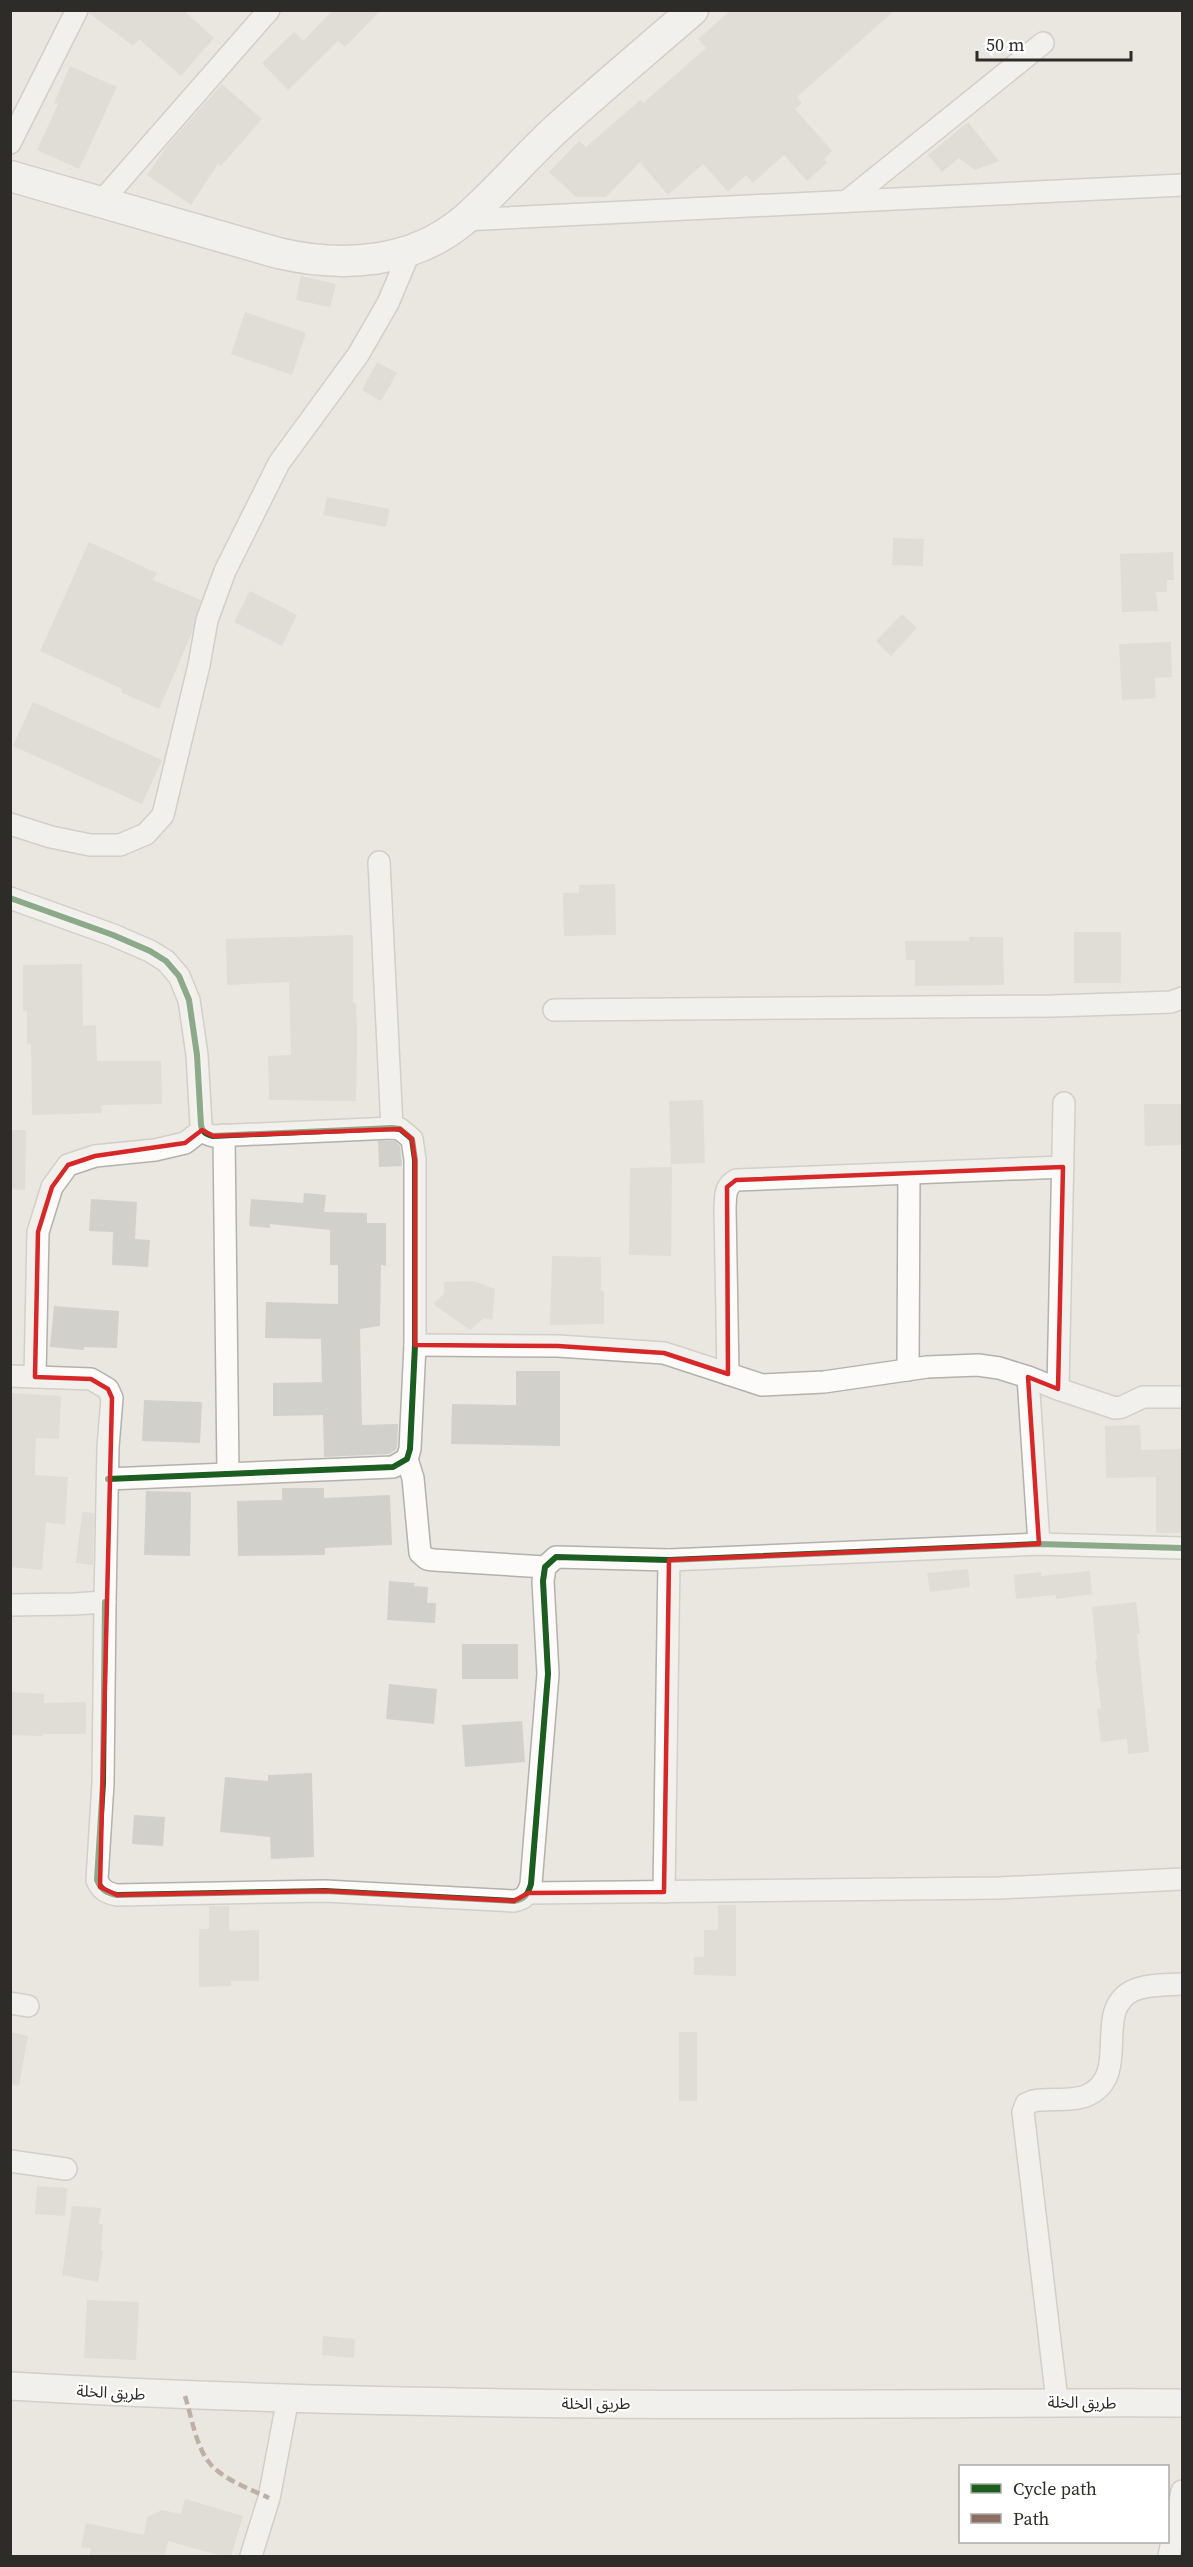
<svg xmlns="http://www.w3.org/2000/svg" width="1193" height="2567" font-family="'Source Serif 4','Noto Sans Arabic',serif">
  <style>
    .building { fill: #d2d0cb }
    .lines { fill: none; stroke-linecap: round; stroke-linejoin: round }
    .minor-casing { stroke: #b3b1ac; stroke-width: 24 }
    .tertiary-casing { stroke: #b3b1ac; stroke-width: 30 }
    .secondary-casing { stroke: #b3b1ac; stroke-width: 33 }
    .minor { stroke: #fcfbfa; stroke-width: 21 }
    .tertiary { stroke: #fcfbfa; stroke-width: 27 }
    .secondary { stroke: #fcfbfa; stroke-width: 30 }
    .quiet { stroke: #8d6e63; stroke-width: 4.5; stroke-dasharray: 9 4.5; stroke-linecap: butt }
    .cycleway-casing { stroke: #fff; stroke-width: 10 }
    .cycleway { stroke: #1b5e20; stroke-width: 6 }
    .marked { fill: none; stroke: #d62828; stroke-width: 4.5; stroke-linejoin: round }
    .labels { text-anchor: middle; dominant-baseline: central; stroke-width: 4.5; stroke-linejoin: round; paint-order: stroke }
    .street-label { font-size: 16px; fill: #2e2c28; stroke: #fff }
  </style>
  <rect width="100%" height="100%" fill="#e9e7e0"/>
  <!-- building -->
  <g class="building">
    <polygon points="90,10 183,10 214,38 181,76 139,39 133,46 89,13"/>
    <polygon points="333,10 381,10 345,47 338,41 288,90 262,63 294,32 303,41"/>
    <polygon points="731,10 895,10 797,97 802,103 795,109 832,151 824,159 827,163 807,181 784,155 753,183 746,175 728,192 703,164 668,195 640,162 606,197 576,197 549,172 579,141 586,147 640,100 643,103 706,48 698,39"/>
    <polygon points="70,66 117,87 79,169 37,150 58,104 54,103"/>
    <polygon points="222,84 262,119 221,166 218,164 191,205 147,175 168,145"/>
    <polygon points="968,122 999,161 975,170 959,158 942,172 928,155"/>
    <polygon points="301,276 336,284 330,307 296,300"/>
    <polygon points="245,312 306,333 292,375 231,354"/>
    <polygon points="377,362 397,373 381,401 362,390"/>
    <polygon points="327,497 390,509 386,527 323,515"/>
    <polygon points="893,538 924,539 923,566 892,565"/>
    <polygon points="89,542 157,573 153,580 201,600 192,633 159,709 121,692 122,689 40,651"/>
    <polygon points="1173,552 1174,580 1167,580 1167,592 1156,592 1158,611 1122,612 1120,554"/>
    <polygon points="250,591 297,615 282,646 234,622"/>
    <polygon points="902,614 917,628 891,656 876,641"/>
    <polygon points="1171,642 1172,677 1155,678 1156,698 1122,700 1119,644"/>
    <polygon points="33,702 162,760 142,804 13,746"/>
    <polygon points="615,884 616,935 564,936 563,893 579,893 579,885"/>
    <rect x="1074" y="932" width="47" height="51"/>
    <polygon points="353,935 353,1003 356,1003 357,1037 356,1101 269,1100 268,1056 291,1055 289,982 227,985 226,939"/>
    <polygon points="969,937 1003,937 1004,985 915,986 915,960 906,960 905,941 969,941"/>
    <polygon points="82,964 83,1026 96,1025 97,1061 161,1061 162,1104 101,1105 102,1113 32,1115 31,1044 27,1044 27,1011 23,1011 23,965"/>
    <polygon points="703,1100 705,1163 671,1164 669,1101"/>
    <polygon points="1144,1104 1182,1104 1182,1145 1145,1146"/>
    <polygon points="10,1130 26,1130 25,1190 10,1189"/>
    <polygon points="378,1141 395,1141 400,1146 402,1166 379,1167"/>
    <polygon points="672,1167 671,1256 629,1255 630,1168"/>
    <polygon points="304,1193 326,1195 324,1212 367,1213 367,1223 386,1223 386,1266 381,1265 380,1326 360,1329 362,1425 398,1424 397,1447 396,1450 389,1454 324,1457 323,1415 273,1416 273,1383 322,1382 321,1339 265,1338 266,1302 338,1304 338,1265 330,1265 330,1230 270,1224 270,1228 249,1226 251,1199 303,1203"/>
    <polygon points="91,1199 137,1202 135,1239 150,1240 148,1267 112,1265 113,1232 89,1231"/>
    <polygon points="552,1256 601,1257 601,1291 604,1291 604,1324 550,1325"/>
    <polygon points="474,1281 495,1289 492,1320 484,1318 470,1330 433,1304 444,1294 444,1282"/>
    <polygon points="54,1306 119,1311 117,1348 84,1347 84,1350 50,1347"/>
    <polygon points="516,1371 560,1371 560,1446 451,1444 452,1404 516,1405"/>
    <polygon points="10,1393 61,1396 59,1439 36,1438 35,1475 68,1477 65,1525 46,1522 42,1570 10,1567"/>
    <polygon points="144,1400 202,1402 200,1443 142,1441"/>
    <polygon points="1140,1425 1141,1450 1182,1449 1182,1533 1156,1533 1156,1477 1106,1478 1105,1426"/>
    <polygon points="282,1488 324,1488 324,1498 390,1495 392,1545 325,1548 325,1555 238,1556 237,1501 282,1500"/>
    <polygon points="146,1491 191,1492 190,1556 144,1555"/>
    <polygon points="82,1512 94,1513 93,1565 76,1563"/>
    <polygon points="968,1569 970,1587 930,1592 927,1573"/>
    <polygon points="1090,1571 1092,1594 1056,1599 1056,1595 1016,1599 1014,1575 1041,1572 1041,1576"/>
    <polygon points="389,1581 415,1583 414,1586 428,1587 427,1603 436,1603 435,1623 387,1620"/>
    <polygon points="1136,1602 1140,1634 1137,1634 1149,1752 1128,1754 1127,1739 1101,1742 1097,1709 1101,1708 1095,1660 1097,1659 1092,1607"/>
    <rect x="462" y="1644" width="56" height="35"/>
    <polygon points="389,1684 437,1689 434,1724 386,1719"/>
    <polygon points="10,1692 44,1694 44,1703 86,1702 86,1734 43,1734 43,1736 10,1735"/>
    <polygon points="522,1721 525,1762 465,1767 462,1725"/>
    <polygon points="312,1773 314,1857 271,1859 270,1837 220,1832 225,1777 268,1781 268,1775"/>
    <polygon points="134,1815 165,1817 163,1846 132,1844"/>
    <polygon points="718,1905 736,1905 736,1976 694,1975 694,1957 704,1957 704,1930 718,1930"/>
    <polygon points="209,1906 229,1906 229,1931 259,1930 259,1981 231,1981 231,1986 199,1987 199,1929 209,1929"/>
    <polygon points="10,2032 28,2036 19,2086 10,2085"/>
    <rect x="679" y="2032" width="18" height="69"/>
    <polygon points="37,2186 67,2188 65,2216 35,2214"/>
    <polygon points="72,2206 101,2208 99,2224 103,2224 101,2250 103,2251 98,2282 62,2275"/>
    <polygon points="87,2300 139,2302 136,2360 84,2358"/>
    <polygon points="323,2336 355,2339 354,2358 322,2355"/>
    <polygon points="185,2499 243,2516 231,2556 222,2556 168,2541 165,2556 89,2556 91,2549 81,2547 86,2523 144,2535 147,2517 162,2510 181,2514"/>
  </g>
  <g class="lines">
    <!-- minor casing -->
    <g class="minor-casing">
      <g id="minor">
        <polyline points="10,143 77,10"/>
        <polyline points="847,201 1043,43"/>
        <polyline points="101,202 269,10"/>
        <polyline points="463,220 1182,185"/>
        <polyline points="10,824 51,837 90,845 120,845 146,834 163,815 199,665 207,620 225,571 279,463 358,355 388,303 410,251"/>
        <polyline points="379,862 392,1128"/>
        <path d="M10 898 113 935 150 951 166 961 179 976 189 1000 197 1055 201 1125C202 1132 206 1134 213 1136L392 1128 400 1129 412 1139 415 1160V1345L410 1449 407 1459 393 1467 108 1479"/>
        <polyline points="554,1010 1053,1006 1145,1003 1171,1002 1182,998"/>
        <polyline points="224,1135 228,1473"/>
        <polyline points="415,1345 558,1346 664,1353 762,1385 824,1382 927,1367 978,1365 999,1368 1028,1377 1058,1389 1115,1408 1122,1407 1143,1397 1182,1397"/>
        <polyline points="908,1370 909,1173"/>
        <path d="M728 1374 725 1208C726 1196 724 1187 736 1180L1063 1167"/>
        <polyline points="10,1376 91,1379 108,1389 112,1398 108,1447 105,1602 74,1604 10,1605"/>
        <polyline points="35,1377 38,1232 52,1187 68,1165 95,1156 155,1150 185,1143 202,1130"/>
        <polyline points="1028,1377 1039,1544"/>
        <polyline points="1058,1389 1064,1103"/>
        <polyline points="407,1459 413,1478 420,1553 427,1559 434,1560 545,1567"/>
        <path d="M105 1602 103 1783 97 1880C101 1890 107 1893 117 1895L325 1891 514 1901C525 1899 528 1894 531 1884L548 1674 543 1581 545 1567 556 1557 669 1560 1039 1544 1182 1548"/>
        <polyline points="664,1892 669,1560"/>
        <polyline points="528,1893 999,1888 1182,1879"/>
        <polyline points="10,2003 28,2006"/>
        <polyline points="10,2161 66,2169"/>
        <path d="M1057 2401 1023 2112 1026 2104 1033 2101C1049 2098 1073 2102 1088 2095 1132 2074 1092 2012 1132 1991 1146 1984 1167 1985 1182 1984"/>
        <polyline points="251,2556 269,2498 288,2398"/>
        <polyline points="1169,2556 1182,2491"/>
      </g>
    </g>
    <!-- tertiary casing -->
    <g class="tertiary-casing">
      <path id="tertiary" d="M10 2386C300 2403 592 2406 882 2404 982 2404 1082 2402 1182 2403"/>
    </g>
    <!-- secondary casing -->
    <g class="secondary-casing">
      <path id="secondary" d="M10 176 278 253C342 268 412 264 464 220 496 192 524 159 555 130 600 89 647 50 693 10"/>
    </g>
    <!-- minor -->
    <use href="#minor" class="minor"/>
    <!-- tertiary -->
    <use href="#tertiary" class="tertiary"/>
    <!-- secondary -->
    <use href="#secondary" class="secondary"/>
    <!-- quiet -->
    <path class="quiet" d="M185 2396C192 2418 196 2449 212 2466 227 2481 250 2489 269 2498"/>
    <!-- cycleway casing -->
    <g class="cycleway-casing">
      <g id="cycleway">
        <path d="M10 898 113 935 150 951 166 961 179 976 189 1000 197 1055 201 1125C202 1132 206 1134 213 1136L392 1128 400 1129 412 1139 415 1160V1345L410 1449 407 1459 393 1467 108 1479"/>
        <path d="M105 1602 103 1783 97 1880C101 1890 107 1893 117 1895L325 1891 514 1901C525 1899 528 1894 531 1884L548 1674 543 1581 545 1567 556 1557 669 1560 1039 1544 1182 1548"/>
      </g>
    </g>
    <!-- cycleway -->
    <use href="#cycleway" class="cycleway"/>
  </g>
  <!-- marked area -->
  <path d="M0 0H1193V2567H0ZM400 1129 412 1139 415 1160V1345L558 1346 664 1353 728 1374 727 1187 736 1180 1063 1167 1058 1389 1028 1377 1039 1544 669 1560 664 1892 528 1893 514 1901 325 1891 117 1895 100 1887 112 1398 108 1389 91 1379 35 1377 38 1232 52 1187 68 1165 95 1156 185 1143 202 1130 213 1136Z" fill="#e9e7e0" fill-opacity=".55" fill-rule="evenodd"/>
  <path class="marked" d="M400 1129 412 1139 415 1160V1345L558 1346 664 1353 728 1374 727 1187 736 1180 1063 1167 1058 1389 1028 1377 1039 1544 669 1560 664 1892 528 1893 514 1901 325 1891 117 1895 100 1887 112 1398 108 1389 91 1379 35 1377 38 1232 52 1187 68 1165 95 1156 185 1143 202 1130 213 1136Z"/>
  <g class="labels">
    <!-- street labels -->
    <g class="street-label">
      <text transform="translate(111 2392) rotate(3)">طريق الخلة</text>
      <text transform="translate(1082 2402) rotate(1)">طريق الخلة</text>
      <text x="596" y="2403">طريق الخلة</text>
    </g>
  </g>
  <!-- border -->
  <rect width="1193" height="2567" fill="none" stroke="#2e2c28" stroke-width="24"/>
  <!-- legend -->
  <rect x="959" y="2465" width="210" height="78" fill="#ffffff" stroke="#ababa9" stroke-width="1.5"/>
  <rect x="971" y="2484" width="30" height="9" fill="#1b5e20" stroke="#ababa9" stroke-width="1.5"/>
  <text x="1013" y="2495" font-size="18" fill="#2e2c28">Cycle path</text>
  <rect x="971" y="2514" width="30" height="9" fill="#8d6e63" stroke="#ababa9" stroke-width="1.5"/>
  <text x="1013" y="2525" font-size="18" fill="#2e2c28">Path</text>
  <!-- scale -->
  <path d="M977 51v9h154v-9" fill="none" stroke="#2e2c28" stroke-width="3"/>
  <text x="986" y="51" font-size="18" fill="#2e2c28" stroke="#ffffff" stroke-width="4.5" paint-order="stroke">50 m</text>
</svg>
